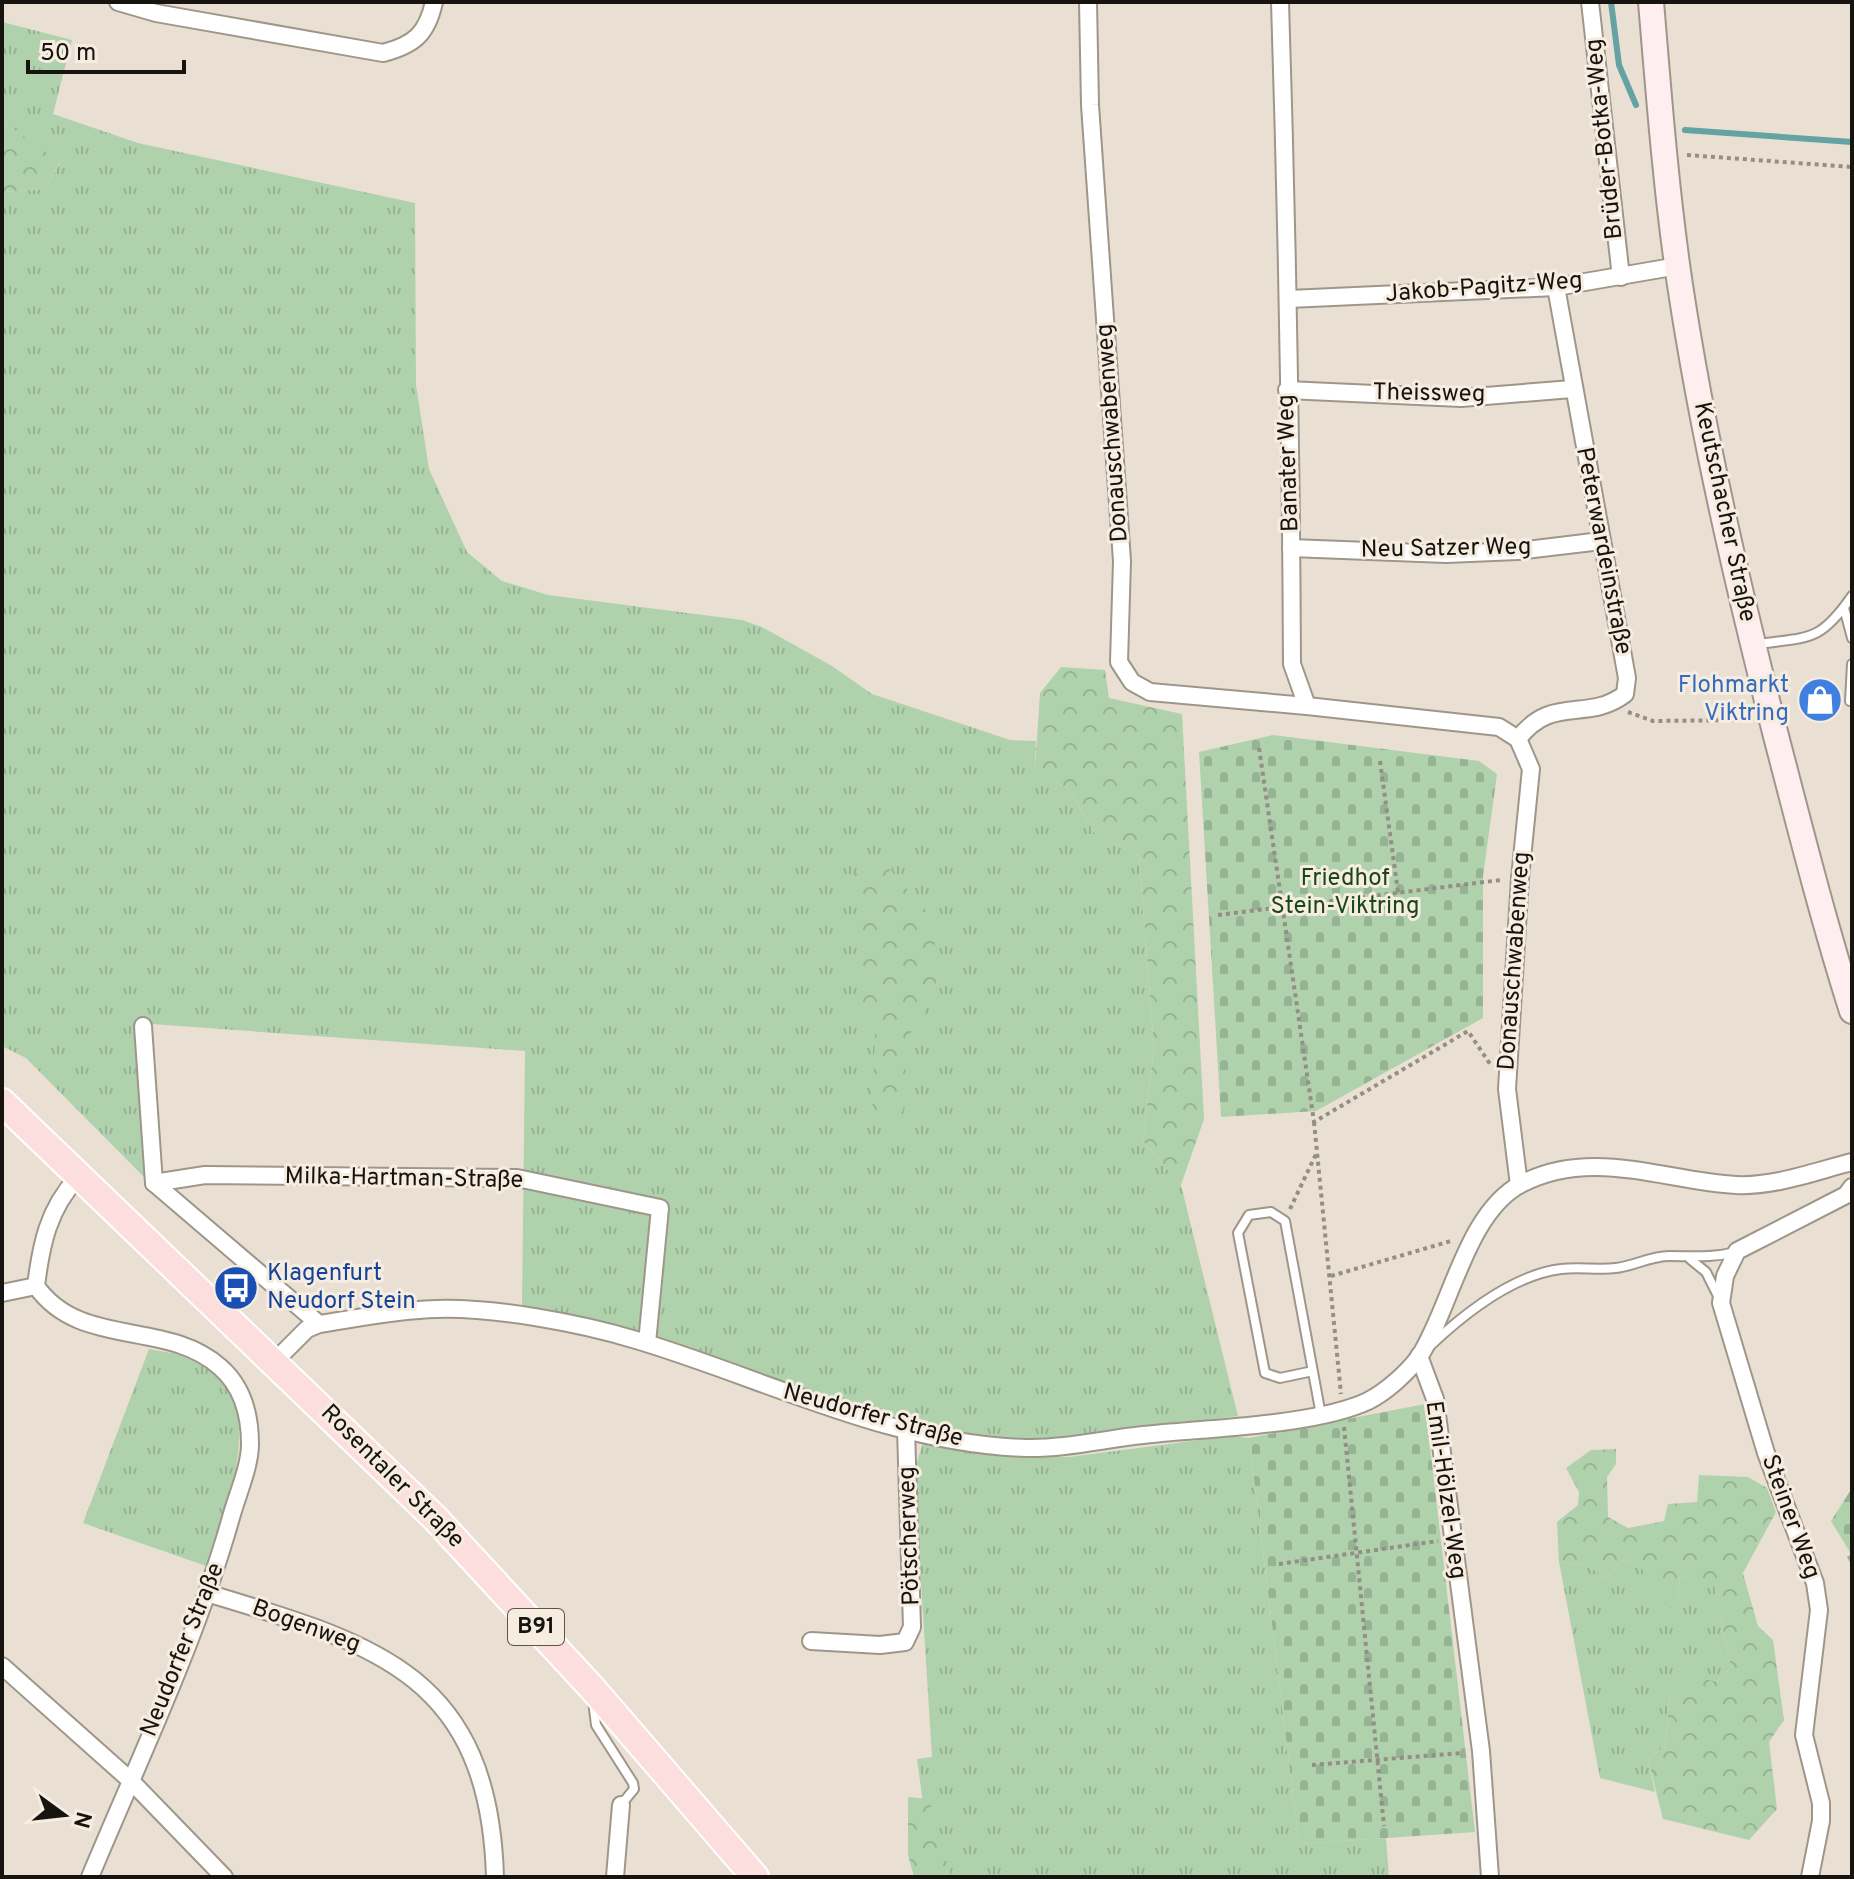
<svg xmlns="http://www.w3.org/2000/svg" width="1854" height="1879" font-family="Overpass,sans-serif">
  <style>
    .grass { fill: url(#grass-tufts) }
    .forest { fill: url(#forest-crowns) }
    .cemetery { fill: url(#cemetery-stones) }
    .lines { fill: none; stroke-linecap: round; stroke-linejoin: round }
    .stream { stroke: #64a2a3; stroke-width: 6 }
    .service-casing { stroke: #9f968a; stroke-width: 12 }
    .minor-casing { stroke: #9f968a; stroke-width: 20 }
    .secondary-casing { stroke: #9f968a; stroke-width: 28 }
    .primary-casing { stroke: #fff; stroke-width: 30 }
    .path { stroke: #958e84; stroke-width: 4; stroke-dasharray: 4 4; stroke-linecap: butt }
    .service { stroke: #fff; stroke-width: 8 }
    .minor { stroke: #fff; stroke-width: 16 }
    .secondary { stroke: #feeeef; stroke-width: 24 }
    .primary { stroke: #fcdedf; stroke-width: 26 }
    .labels { text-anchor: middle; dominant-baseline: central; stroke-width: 6; stroke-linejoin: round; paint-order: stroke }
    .shield { fill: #f6ede0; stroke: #5a554e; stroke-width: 2 }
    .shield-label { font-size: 22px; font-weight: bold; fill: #17140f }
    .street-label { font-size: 24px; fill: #17140f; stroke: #f6ede0 }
    .shop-label { font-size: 24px; fill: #366cbe; stroke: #f6ede0; text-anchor: end }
    .park-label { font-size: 24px; fill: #194817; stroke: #f6ede0 }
    .transit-label { font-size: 24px; fill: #164399; stroke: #f6ede0; text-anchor: start }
  </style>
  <defs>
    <pattern id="grass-tufts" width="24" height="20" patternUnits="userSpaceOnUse" patternTransform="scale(2)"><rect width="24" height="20" fill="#afd2ac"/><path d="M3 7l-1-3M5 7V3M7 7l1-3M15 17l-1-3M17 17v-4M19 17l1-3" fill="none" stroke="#96b393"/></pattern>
    <pattern id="forest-crowns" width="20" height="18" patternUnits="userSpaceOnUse" patternTransform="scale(2)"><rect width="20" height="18" fill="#afd2ac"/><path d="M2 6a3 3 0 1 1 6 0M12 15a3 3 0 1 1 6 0" fill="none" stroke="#96b393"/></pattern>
    <pattern id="cemetery-stones" width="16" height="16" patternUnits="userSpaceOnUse" patternTransform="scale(2)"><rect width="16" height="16" fill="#afd2ac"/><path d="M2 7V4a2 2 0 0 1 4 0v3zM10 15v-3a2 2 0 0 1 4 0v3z" fill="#96b393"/></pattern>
  </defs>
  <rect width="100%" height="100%" fill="#e9e0d3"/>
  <!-- grass -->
  <g class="grass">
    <polygon points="2,22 72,40 53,114 138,143 415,203 416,385 429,469 467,552 502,581 548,595 742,620 762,627 832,666 872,694 1010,740 1036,741 1035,769 1069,789 1094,832 1139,856 1154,1047 1143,1141 1181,1185 1238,1416 1070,1439 1026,1440 982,1436 861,1409 614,1326 522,1306 525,1051 138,1023 145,1178 26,1058 2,1046 2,192 44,189 60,163 2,121"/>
    <path d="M149 1349C162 1352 178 1353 191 1358 276 1392 226 1504 209 1567L83 1523Z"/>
    <polygon points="1230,1436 1249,1438 1299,1844 1386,1838 1389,1877 933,1877 917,1759 932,1757 914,1471 923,1443 1016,1456 1069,1457"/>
    <polygon points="1621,1560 1638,1563 1677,1604 1680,1576 1714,1584 1731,1667 1716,1682 1670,1693 1665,1746 1648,1759 1655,1792 1600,1778 1559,1562 1587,1565 1607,1579"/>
  </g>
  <!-- forest -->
  <g class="forest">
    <polygon points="2,121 60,162 44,189 2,192"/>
    <polygon points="1061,667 1105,670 1109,698 1182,714 1204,1119 1181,1185 1143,1141 1154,1047 1139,856 1094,832 1069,789 1035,769 1040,693"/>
    <polygon points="879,858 934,919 936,994 907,1038 904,1110 890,1121 872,1120 875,1030 857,1013 862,914 848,877"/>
    <polygon points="1616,1449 1616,1464 1607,1477 1608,1517 1628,1528 1664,1521 1668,1504 1697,1502 1699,1475 1748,1477 1767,1488 1776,1512 1743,1573 1758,1626 1773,1640 1784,1720 1769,1742 1777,1809 1749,1840 1663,1819 1648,1759 1665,1746 1670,1693 1688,1675 1716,1682 1731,1667 1714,1585 1680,1576 1677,1604 1671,1608 1637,1563 1621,1560 1607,1579 1587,1565 1559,1562 1557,1522 1578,1505 1579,1492 1566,1468 1591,1450"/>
    <polygon points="908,1797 929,1799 951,1877 914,1877 908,1855"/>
  </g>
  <!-- cemetery -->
  <g class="cemetery">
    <polygon points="1273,735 1479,761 1497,774 1483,876 1483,1018 1316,1111 1221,1117 1199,752"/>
    <polygon points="1425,1404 1475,1832 1299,1844 1249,1438"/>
    <polygon points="1852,1488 1852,1566 1847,1557 1851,1554 1831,1521"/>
  </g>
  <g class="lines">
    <!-- stream -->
    <g class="stream">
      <polyline points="1611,2 1619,65 1636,105"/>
      <polyline points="1685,130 1852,142"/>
    </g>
    <!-- service casing -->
    <g class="service-casing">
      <g id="service">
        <polyline points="1844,608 1852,638"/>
        <path d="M1758 644C1810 637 1820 642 1852 596"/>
        <polyline points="1850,701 1852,664"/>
        <polyline points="1690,1259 1706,1272 1719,1298"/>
        <path d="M1431 1345C1465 1313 1513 1275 1561 1269 1579 1267 1598 1270 1616 1268 1634 1266 1651 1256 1669 1256 1693 1256 1712 1258 1736 1252"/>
        <polyline points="1313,1371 1280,1378 1265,1373 1238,1233 1249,1215 1271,1212 1285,1221 1321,1415"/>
        <polyline points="593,1701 596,1725 633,1783 634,1789 621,1805"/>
      </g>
    </g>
    <!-- minor casing -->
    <g class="minor-casing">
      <g id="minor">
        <path d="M118 2 156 13 383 53C414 45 427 34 434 2"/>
        <polyline points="1088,2 1090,105 1122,561 1119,662 1132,682 1150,692 1307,706"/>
        <path d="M1280 2C1287 223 1291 443 1292 664L1307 706 1499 727 1518 739"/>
        <polyline points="1590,2 1621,277"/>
        <polyline points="1289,299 1556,287 1678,266"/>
        <polyline points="1287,390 1461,398 1572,389"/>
        <polyline points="1291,548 1446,554 1518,551 1601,541"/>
        <path d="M1518 739C1552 694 1587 723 1625 694L1627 678 1556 287"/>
        <polyline points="1518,739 1531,769 1520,878 1507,1089 1519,1185"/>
        <polyline points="143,1026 154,1183"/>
        <path d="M78 1177C48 1209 41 1245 36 1286 80 1349 166 1319 220 1367 242 1386 250 1415 250 1444 250 1466 238 1493 232 1514 197 1639 140 1757 90 1877"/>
        <polyline points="154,1183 205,1175 517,1178 660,1208 647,1343"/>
        <polyline points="154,1183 319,1324"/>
        <polyline points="2,1293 36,1286"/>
        <polyline points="1419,1356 1435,1399 1481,1751 1490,1877"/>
        <path d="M275 1361 307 1329 319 1324C358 1318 397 1310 436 1309 494 1307 580 1323 636 1340 764 1378 889 1444 1026 1448 1064 1449 1105 1439 1143 1435 1205 1428 1315 1426 1368 1401 1386 1392 1407 1373 1419 1357 1451 1308 1466 1213 1521 1184 1591 1147 1664 1181 1736 1185 1774 1187 1816 1171 1852 1162"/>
        <path d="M210 1594C377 1644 489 1676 495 1877"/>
        <polyline points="811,1641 880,1645 905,1642 912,1627 906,1429"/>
        <polyline points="2,1666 130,1780 224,1877"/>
        <polyline points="615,1877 621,1805"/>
        <polyline points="1810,1877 1821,1821 1821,1803 1804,1735 1819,1610 1815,1583 1766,1453 1721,1303 1725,1276 1737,1251 1846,1195 1852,1187"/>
      </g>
    </g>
    <!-- secondary casing -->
    <g class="secondary-casing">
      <path id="secondary" d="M1651 2C1659 97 1666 191 1680 285 1703 437 1738 587 1776 736 1800 828 1823 920 1852 1011"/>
    </g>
    <!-- primary casing -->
    <g class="primary-casing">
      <polyline id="primary" points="2,1102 435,1518 592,1688 755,1877"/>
    </g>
    <!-- path -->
    <g class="path">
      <polyline points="1687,155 1852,167"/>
      <polyline points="1628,712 1653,721 1749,720"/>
      <polyline points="1259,748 1314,1122 1468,1031 1490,1064"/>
      <polyline points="1380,761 1398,892"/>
      <polyline points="1218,915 1501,880"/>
      <polyline points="1314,1122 1341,1394"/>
      <polyline points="1290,1209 1317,1152"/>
      <polyline points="1331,1276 1451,1241"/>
      <polyline points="1344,1427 1384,1826"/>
      <polyline points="1279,1564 1438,1541"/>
      <polyline points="1312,1765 1462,1753"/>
    </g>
    <!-- service -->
    <use href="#service" class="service"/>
    <!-- minor -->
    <use href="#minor" class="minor"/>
    <!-- secondary -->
    <use href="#secondary" class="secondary"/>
    <!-- primary -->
    <use href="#primary" class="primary"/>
  </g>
  <!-- icons -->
  <defs>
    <g id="shop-disc" transform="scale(2.3)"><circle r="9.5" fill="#3f7fe0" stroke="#f6ede0"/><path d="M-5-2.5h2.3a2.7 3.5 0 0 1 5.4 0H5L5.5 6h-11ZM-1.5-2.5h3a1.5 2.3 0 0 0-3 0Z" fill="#fff"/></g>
    <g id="bus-disc" transform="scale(2.3)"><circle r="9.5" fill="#1a4fb4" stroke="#f6ede0"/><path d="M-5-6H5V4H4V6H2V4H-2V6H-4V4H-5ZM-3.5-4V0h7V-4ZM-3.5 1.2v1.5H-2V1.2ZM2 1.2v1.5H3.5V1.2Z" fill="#fff"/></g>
  </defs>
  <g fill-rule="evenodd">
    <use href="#shop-disc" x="1820" y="700"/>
    <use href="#bus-disc" x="236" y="1288"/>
  </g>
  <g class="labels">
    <!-- shield labels -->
    <rect class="shield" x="508" y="1609" width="56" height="36" rx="6"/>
    <g class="shield-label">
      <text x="536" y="1627">B91</text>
    </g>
    <!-- street labels -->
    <g class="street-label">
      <text transform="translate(1605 139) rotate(-96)">Brüder-Botka-Weg</text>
      <text transform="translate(1484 288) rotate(-4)">Jakob-Pagitz-Weg</text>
      <text transform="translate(1429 394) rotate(1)">Theissweg</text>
      <text transform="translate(1113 433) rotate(-94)">Donauschwabenweg</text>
      <text transform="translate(1289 463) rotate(-92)">Banater Weg</text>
      <text transform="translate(1724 512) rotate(78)">Keutschacher Straße</text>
      <text transform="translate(1446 549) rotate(-1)">Neu Satzer Weg</text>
      <text transform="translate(1603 551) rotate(79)">Peterwardeinstraße</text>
      <text transform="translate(1515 961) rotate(-86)">Donauschwabenweg</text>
      <text transform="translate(404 1179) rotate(1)">Milka-Hartman-Straße</text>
      <text transform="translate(873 1416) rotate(15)">Neudorfer Straße</text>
      <text transform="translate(392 1477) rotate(45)">Rosentaler Straße</text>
      <text transform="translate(1445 1490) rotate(82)">Emil-Hölzel-Weg</text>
      <text transform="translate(1790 1517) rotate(70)">Steiner Weg</text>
      <text transform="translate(910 1536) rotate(-92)">Pötscherweg</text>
      <text transform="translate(306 1627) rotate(20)">Bogenweg</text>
      <text transform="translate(183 1650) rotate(-68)">Neudorfer Straße</text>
    </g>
    <!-- shop labels -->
    <g class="shop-label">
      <text x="1789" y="686">Flohmarkt<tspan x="1789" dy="28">Viktring</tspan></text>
    </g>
    <!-- park labels -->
    <g class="park-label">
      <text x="1345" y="879">Friedhof<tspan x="1345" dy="28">Stein-Viktring</tspan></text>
    </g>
    <!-- transit labels -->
    <g class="transit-label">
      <text x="267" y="1274">Klagenfurt<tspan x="267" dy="28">Neudorf Stein</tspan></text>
    </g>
  </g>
  <!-- border -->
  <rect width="1854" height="1879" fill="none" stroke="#17140f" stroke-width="8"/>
  <!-- north arrow -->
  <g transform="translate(64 1815) rotate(105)" stroke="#f6ede0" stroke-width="6" paint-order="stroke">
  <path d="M0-6L14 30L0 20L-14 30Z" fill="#17140f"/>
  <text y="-12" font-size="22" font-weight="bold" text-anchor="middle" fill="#17140f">N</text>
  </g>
  <!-- scale -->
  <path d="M28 60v12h156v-12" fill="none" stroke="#17140f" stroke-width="4"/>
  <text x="40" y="60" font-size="24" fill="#17140f" stroke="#f6ede0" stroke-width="6" paint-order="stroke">50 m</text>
</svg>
